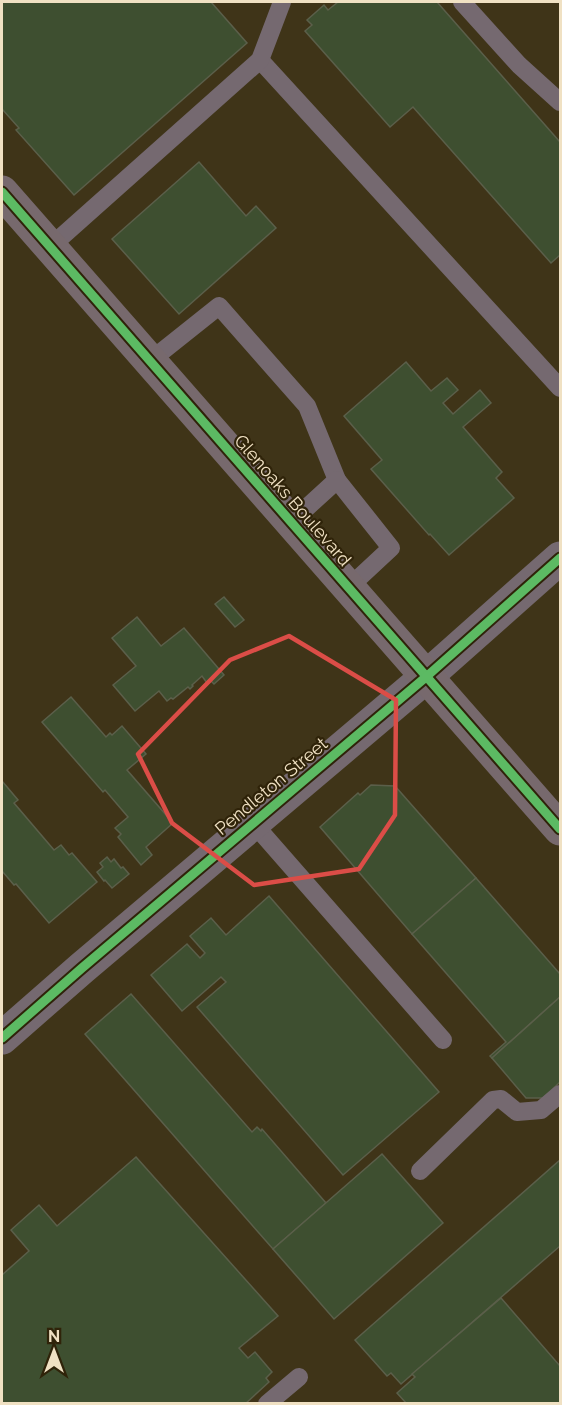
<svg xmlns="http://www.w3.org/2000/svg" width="562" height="1405" font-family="Raleway,sans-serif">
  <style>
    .building { fill: #3e4f30; stroke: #5b5f4a; stroke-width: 1.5 }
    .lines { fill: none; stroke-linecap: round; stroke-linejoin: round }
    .service { stroke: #756970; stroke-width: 18 }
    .minor { stroke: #756970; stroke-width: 33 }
    .secondary { stroke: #77696d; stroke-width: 33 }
    .cycleway-casing { stroke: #2f2309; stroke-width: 13 }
    .cycleway { stroke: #5cba63; stroke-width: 9 }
    .marked { fill: none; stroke: #db4d47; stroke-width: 4.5; stroke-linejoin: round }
    .labels { text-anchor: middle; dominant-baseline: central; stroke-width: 4.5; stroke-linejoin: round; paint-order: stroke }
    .street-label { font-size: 18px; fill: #f0e1c3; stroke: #2f2309 }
  </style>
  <rect width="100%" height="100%" fill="#3f3418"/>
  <!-- building -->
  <g class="building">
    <polygon points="2,2 211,2 247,43 74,195 16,130 19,128 2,109"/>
    <polygon points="338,2 437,2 560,142 560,255 551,263 413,107 390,127 305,31 312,25 307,20 324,5 328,10"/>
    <polygon points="199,162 246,216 256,206 276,228 179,314 112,239"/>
    <polygon points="406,362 431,391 447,378 458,390 443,403 453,414 480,390 491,403 463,427 502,472 496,478 514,498 449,555 430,534 429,535 371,469 382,460 344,416"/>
    <polygon points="224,597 244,620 235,627 215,604"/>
    <polygon points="137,617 161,646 184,628 224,675 214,684 210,680 207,683 202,676 192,685 193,686 190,689 188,687 173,699 171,698 167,701 159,691 135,711 113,685 136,666 112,638"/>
    <polygon points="71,697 106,737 110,733 112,735 122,726 146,754 127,770 173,823 146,847 152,855 141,865 118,837 121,834 115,828 128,817 105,790 103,792 42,722"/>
    <polygon points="2,781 18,800 14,803 54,850 61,845 69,855 72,853 97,882 49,923 16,884 14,885 2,871"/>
    <polygon points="371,785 395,786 476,878 412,934 320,827 358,793 360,795"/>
    <polygon points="107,857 111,862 114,859 121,868 123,867 129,874 112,888 105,880 104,881 97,872 103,867 100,863"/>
    <polygon points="476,878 560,974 560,997 492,1058 490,1056 506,1042 412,934"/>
    <polygon points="269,896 439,1092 343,1175 197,1007 226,982 221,977 182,1011 151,975 187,944 200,958 205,953 190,936 211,918 226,935"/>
    <polygon points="131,994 252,1132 257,1127 261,1131 262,1129 326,1203 273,1249 85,1034"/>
    <polygon points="560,997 560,1082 543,1098 526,1098 492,1058"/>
    <polygon points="382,1154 443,1223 334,1319 273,1249"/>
    <polygon points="136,1157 278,1316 239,1348 248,1358 255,1352 272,1372 266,1378 269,1382 245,1404 2,1404 2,1275 29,1251 11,1230 39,1205 57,1226"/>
    <polygon points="560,1160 560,1246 401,1384 391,1373 387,1376 355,1340"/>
    <polygon points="501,1298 560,1366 560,1404 407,1404 397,1393 415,1377 412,1374"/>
  </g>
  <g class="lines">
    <!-- service -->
    <g class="service">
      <polyline points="462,2 519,65 560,102"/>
      <polyline points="260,60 560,388"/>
      <polyline points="50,247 260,60 282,2"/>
      <polyline points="150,361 219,306 307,406 337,480"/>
      <polyline points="291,522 337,480 391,548 348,588"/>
      <polyline points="253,823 443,1040"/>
      <polyline points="420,1171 493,1100 501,1099 517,1112 541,1110 560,1094"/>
      <polyline points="267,1404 299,1377"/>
    </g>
    <!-- minor -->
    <polyline class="minor" points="2,1038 82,968 426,677 560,558"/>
    <!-- secondary -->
    <polyline class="secondary" points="2,192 560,829"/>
    <!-- cycleway casing -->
    <g class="cycleway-casing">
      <g id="cycleway">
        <polyline points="2,192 560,829"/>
        <polyline points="2,1038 82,968 426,677 560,558"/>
      </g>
    </g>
    <!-- cycleway -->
    <use href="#cycleway" class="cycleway"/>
  </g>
  <!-- marked area -->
  <path class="marked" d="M289 636 396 700 395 815 359 869 254 885 172 823 138 754 230 660Z"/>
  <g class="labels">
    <!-- street labels -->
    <g class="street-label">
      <text transform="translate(293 500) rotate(49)">Glenoaks Boulevard</text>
      <text transform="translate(271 786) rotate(-40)">Pendleton Street</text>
    </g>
  </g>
  <!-- border -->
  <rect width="562" height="1405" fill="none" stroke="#f0e1c3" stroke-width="6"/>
  <!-- north arrow -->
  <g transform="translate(54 1351)" stroke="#2f2309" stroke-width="4.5" paint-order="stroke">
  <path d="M0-4.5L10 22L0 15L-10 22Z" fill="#f0e1c3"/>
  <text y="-9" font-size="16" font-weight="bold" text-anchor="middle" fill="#f0e1c3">N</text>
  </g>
</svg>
